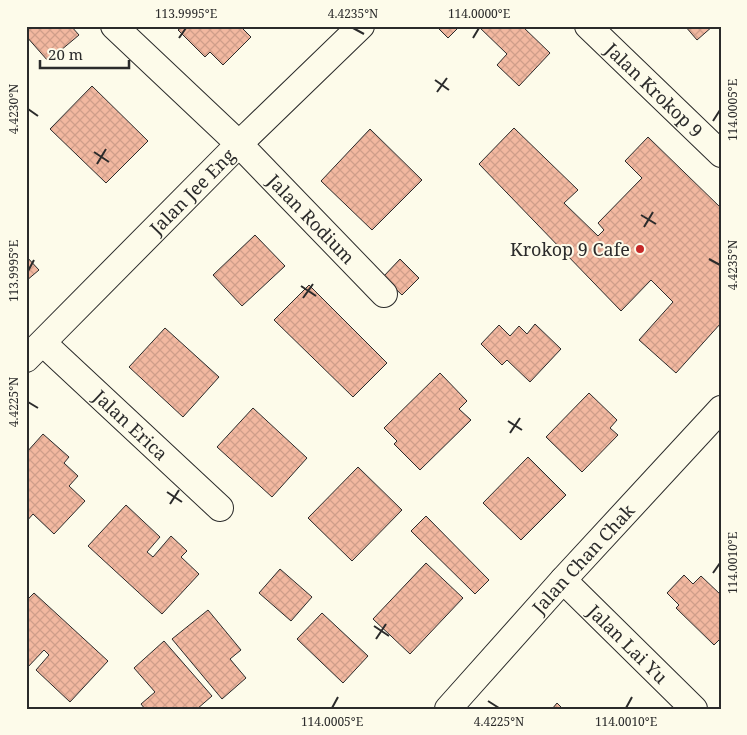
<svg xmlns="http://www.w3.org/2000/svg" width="747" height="735" font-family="'Noto Serif',serif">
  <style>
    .building { fill: url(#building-cross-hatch); stroke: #2b2b2b }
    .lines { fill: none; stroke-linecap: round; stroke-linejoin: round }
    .minor-casing { stroke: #2b2b2b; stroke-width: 28 }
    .minor { stroke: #fdfbea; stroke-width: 26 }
    .ticks { fill: none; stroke: #2b2b2b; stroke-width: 2 }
    .poi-dot { fill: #c62828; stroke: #fdfbea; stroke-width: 2 }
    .labels { text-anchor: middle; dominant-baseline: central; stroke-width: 4; stroke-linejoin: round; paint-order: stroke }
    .street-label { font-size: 18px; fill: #2b2b2b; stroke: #fdfbea }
    .poi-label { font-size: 18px; fill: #2b2b2b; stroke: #fdfbea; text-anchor: end }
    .neatline { fill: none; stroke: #2b2b2b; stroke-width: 2 }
    .ticks-label { font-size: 12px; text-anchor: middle; fill: #2b2b2b }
  </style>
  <defs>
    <pattern id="building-cross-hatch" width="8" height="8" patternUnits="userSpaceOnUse" patternTransform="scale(1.25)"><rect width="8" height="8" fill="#f2b8a0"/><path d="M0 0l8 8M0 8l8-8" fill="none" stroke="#d09e8a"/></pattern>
  </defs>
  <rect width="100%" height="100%" fill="#fdfbea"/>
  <!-- building -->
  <g class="building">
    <polygon points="26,26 71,26 79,35 48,61 26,36"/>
    <polygon points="183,26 240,26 251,37 223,65 210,52 205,57 178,30"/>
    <polygon points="436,26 460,26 448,38"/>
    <polygon points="478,26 522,26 550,53 519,86 497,65 507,54"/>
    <polygon points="685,26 713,26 697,40"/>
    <polygon points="92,86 148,141 106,183 50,129"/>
    <polygon points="514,128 578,190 564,203 598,236 604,230 598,223 642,178 625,161 648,137 721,208 721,323 676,373 639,340 673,302 651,280 621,311 479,164"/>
    <polygon points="370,129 422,180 372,230 321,181"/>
    <polygon points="255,235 285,266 242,306 213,275"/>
    <polygon points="26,256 39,270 26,281"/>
    <polygon points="400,259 419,278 402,295 383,277"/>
    <polygon points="309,285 387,363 353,397 274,320"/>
    <polygon points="535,324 561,349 530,382 507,360 502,365 481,344 499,325 510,336 519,326 527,334"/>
    <polygon points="165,328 219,377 183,417 129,367"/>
    <polygon points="440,373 467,401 459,409 471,420 420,470 394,444 397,441 384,428"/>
    <polygon points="589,393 617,420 610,428 618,435 582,472 546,437"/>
    <polygon points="253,408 307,458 272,497 217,447"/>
    <polygon points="43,434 69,457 64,463 78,476 69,486 85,501 54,534 33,514 26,522 26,453"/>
    <polygon points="528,457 566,495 521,540 483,503"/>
    <polygon points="358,467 402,510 352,561 308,518"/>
    <polygon points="126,505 160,537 147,552 153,557 171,536 187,551 181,557 199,574 162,614 88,546"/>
    <polygon points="426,516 489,580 475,594 411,531"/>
    <polygon points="426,563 463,598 410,654 373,619"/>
    <polygon points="280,569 312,597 291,621 259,593"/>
    <polygon points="684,575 693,584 701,576 721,595 721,638 714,645 676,608 679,605 667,593"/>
    <polygon points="34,593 108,661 70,702 36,670 49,655 44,650 26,669 26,601"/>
    <polygon points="208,610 241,650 230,659 246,678 222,699 172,639"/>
    <polygon points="322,613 368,656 343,683 297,639"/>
    <polygon points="164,641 212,696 197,709 145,709 141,704 155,692 134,668"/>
    <polygon points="557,703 563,709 552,709"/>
  </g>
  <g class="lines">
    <!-- minor casing -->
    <g class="minor-casing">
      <g id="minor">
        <path id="s1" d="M114 26 239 144 384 294"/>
        <path id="s2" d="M588 26 721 154"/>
        <path id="s3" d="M43 343 220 508"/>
        <path id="s4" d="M26 359 239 144 361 26"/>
        <path id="s5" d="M563 580 694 709"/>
        <path id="s6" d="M448 709 563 580 721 409"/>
      </g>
    </g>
    <!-- minor -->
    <use href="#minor" class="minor"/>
  </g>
  <!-- ticks -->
  <path class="ticks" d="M353 28 364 34M179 38 186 28M473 38 479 28M435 80 449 90M437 92 447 78M28 109 38 116M713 121 720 110M94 152 109 162M97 164 106 149M641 215 656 224M644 227 653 212M709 259 720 265M28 271 34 260M301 286 316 296M303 298 313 284M28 402 38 408M508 421 522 430M510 433 520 418M167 492 182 502M170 504 179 490M713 573 720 563M374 626 389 636M376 639 386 624M488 701 499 708M332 708 338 697M626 708 632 697"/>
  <!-- markers -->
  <circle class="poi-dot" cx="640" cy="249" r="5"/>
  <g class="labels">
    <!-- street labels -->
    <g class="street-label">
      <text stroke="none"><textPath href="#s2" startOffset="92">Jalan Krokop 9</textPath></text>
      <text stroke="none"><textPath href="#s4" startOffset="236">Jalan Jee Eng</textPath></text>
      <text stroke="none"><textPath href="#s1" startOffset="276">Jalan Rodium</textPath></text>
      <text stroke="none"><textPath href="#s3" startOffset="120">Jalan Erica</textPath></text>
      <text stroke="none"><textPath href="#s6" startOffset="202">Jalan Chan Chak</textPath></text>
      <text stroke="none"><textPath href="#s5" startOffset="91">Jalan Lai Yu</textPath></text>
    </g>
    <!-- poi labels -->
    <g class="poi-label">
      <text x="630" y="249">Krokop 9 Cafe</text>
    </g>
  </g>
  <!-- border -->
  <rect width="747" height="735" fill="none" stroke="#fdfbea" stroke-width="55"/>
  <!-- scale -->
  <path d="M40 60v8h89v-8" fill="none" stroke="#2b2b2b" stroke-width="2.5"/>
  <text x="48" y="60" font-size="15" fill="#2b2b2b" stroke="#fdfbea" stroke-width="4" paint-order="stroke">20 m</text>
  <rect x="28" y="28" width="692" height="680" class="neatline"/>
  <g class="ticks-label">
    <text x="186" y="18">113.9995°E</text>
    <text x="353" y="18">4.4235°N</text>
    <text x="479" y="18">114.0000°E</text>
    <text transform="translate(14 109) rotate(-90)" y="4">4.4230°N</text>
    <text transform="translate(733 110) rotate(-90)" y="4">114.0005°E</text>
    <text transform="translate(733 265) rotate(-90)" y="4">4.4235°N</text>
    <text transform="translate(14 271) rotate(-90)" y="4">113.9995°E</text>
    <text transform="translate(14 402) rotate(-90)" y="4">4.4225°N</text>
    <text transform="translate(733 563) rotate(-90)" y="4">114.0010°E</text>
    <text x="332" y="726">114.0005°E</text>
    <text x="499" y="726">4.4225°N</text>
    <text x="626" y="726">114.0010°E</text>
  </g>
</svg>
